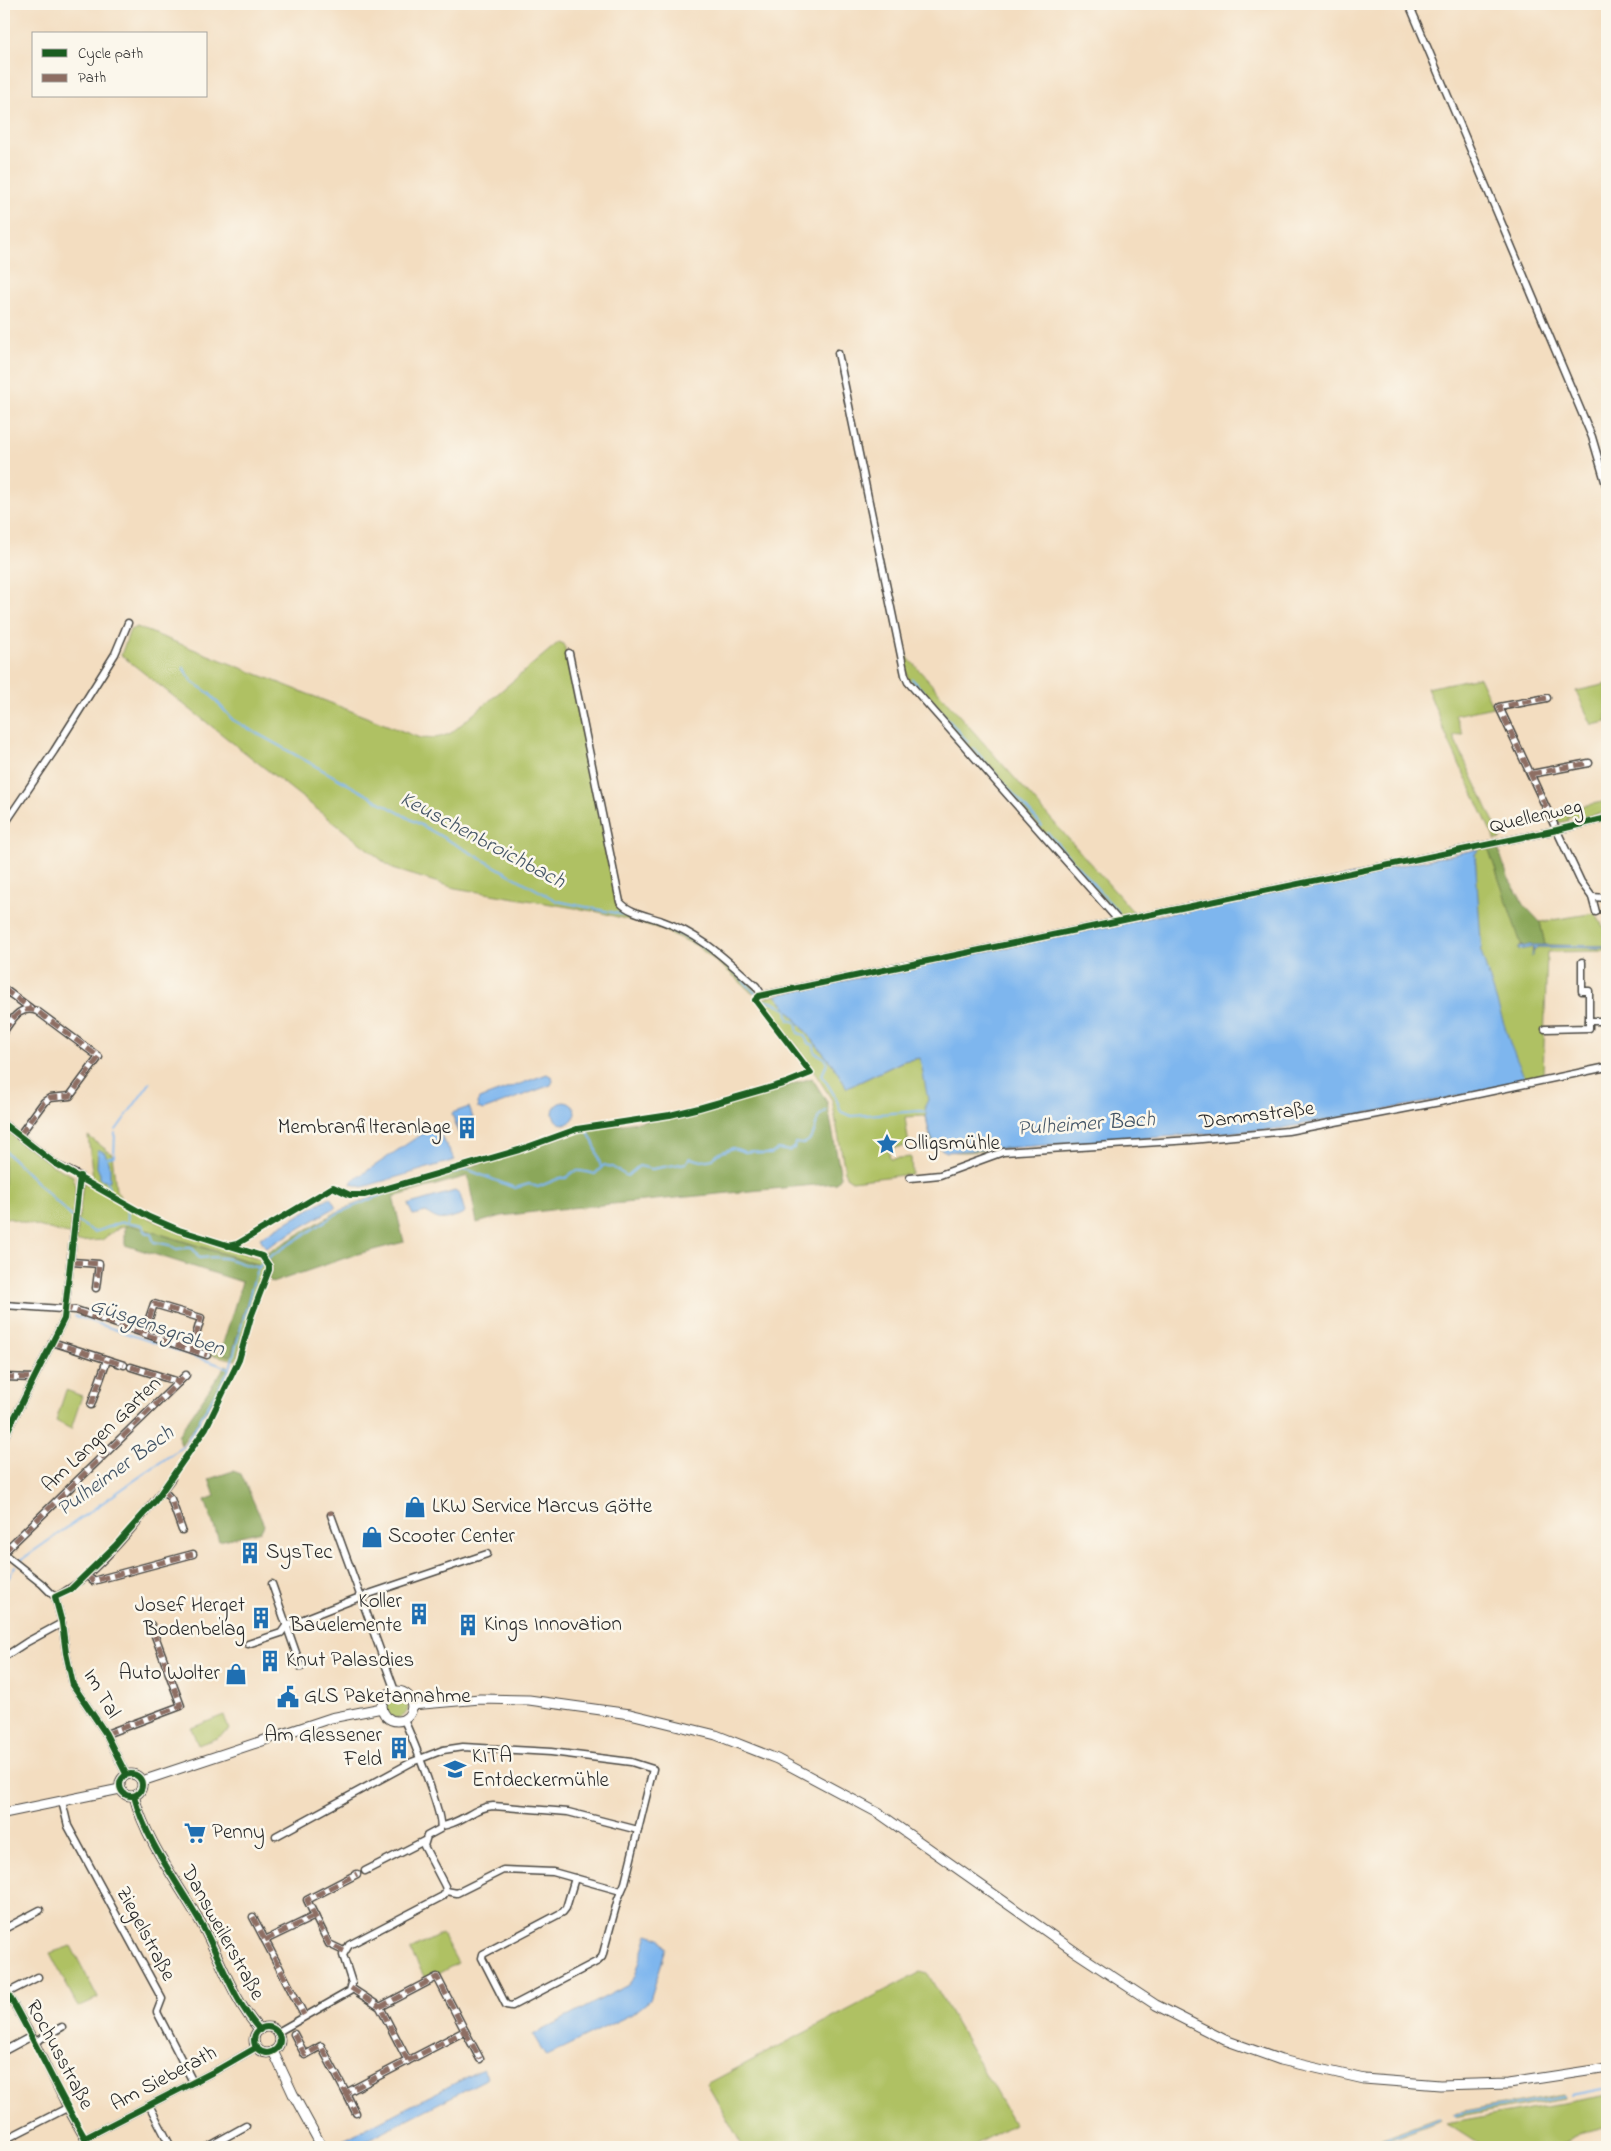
<svg xmlns="http://www.w3.org/2000/svg" width="1611" height="2151" font-family="'Indie Flower',sans-serif">
  <style>
    .green { fill: #afc164; stroke: #6d7648 }
    .forest { fill: #8ba75a; stroke: #5b6942 }
    .water { fill: #7eb6ee; stroke: #54708c }
    .lines { fill: none; stroke-linecap: round; stroke-linejoin: round }
    .stream { stroke: #7eb6ee; stroke-width: 2 }
    .street-casing { stroke: #494641; stroke-width: 9 }
    .secondary-casing { stroke: #494641; stroke-width: 11 }
    .street { stroke: #fff; stroke-width: 6 }
    .secondary { stroke: #fff; stroke-width: 9 }
    .quiet { stroke: #8d6e63; stroke-width: 5; stroke-dasharray: 10 5; stroke-linecap: butt }
    .cycleway-casing { stroke: #fbf7ec; stroke-width: 9 }
    .cycleway { stroke: #1b5e20; stroke-width: 6 }
    .labels { text-anchor: middle; dominant-baseline: central; stroke-width: 5; stroke-linejoin: round; paint-order: stroke }
    .street-label { font-size: 21px; fill: #2b2b2b; stroke: #fbf7ec }
    .poi-label { font-size: 21px; fill: #2b2b2b; stroke: #fbf7ec; text-anchor: start }
    .water-label { font-size: 22px; font-style: italic; fill: #456; stroke: #fbf7ec }
  </style>
  <rect width="100%" height="100%" fill="#fbf7ec"/>
  <filter id="ink" filterUnits="userSpaceOnUse"><feTurbulence type="fractalNoise" baseFrequency=".02" numOctaves="2"/><feDisplacementMap in="SourceGraphic" scale="10" xChannelSelector="R" yChannelSelector="G"/><feConvolveMatrix kernelMatrix="1 2 1 2 8 2 1 2 1" color-interpolation-filters="sRGB"/></filter>
  <filter id="wash" filterUnits="userSpaceOnUse"><feTurbulence type="fractalNoise" baseFrequency=".0096" numOctaves="4" result="noise"/><feDisplacementMap in="SourceGraphic" scale="20" xChannelSelector="R" yChannelSelector="G"/><feGaussianBlur stdDeviation="1.12" result="paint"/><feColorMatrix in="noise" values="0 0 0 0 0 0 0 0 0 0 0 0 0 0 0 0 0 1.4 0 .05"/><feComposite in="paint" operator="in"/></filter>
  <g filter="url(#wash)">
    <rect width="100%" height="100%" fill="#f3ddc0"/>
    <!-- green -->
    <g class="green">
      <path d="M137 627 420 738C432 739 440 738 451 733L559 642 564 644 620 911 657 921 699 940 757 990 753 994 735 977 696 945 655 927 599 912 455 888 393 869 121 655 130 630Z"/>
      <polygon points="903,652 1136,915 1120,918 908,679"/>
      <polygon points="1479,677 1493,707 1455,715 1463,734 1453,736 1502,839 1495,840 1449,742 1427,688"/>
      <polygon points="1607,684 1607,722 1592,725 1576,691"/>
      <polygon points="1607,801 1607,812 1574,819 1573,816 1568,817 1568,821 1557,823 1552,812"/>
      <path d="M1488 847 1522 945 1518 948 1534 947 1532 949 1533 953 1537 947 1607 948V951L1547 952 1543 1077 1526 1081 1001 1149C984 1150 939 1159 931 1140 929 1134 928 1125 926 1117L924 1116 905 1117 909 1146 888 1148 890 1159 911 1157 912 1174 852 1181 846 1177 832 1100 799 1048 760 1002 765 998 776 995 833 1065 847 1088 904 1061 1005 1042 1480 938 1475 854 1479 849Z"/>
      <polygon points="1595,913 1606,931 1607,946 1545,945 1540,922"/>
      <polygon points="4,1128 54,1166 73,1176 76,1189 72,1235 4,1217"/>
      <polygon points="88,1136 112,1154 116,1190 122,1200 92,1182 91,1178 93,1179"/>
      <polygon points="83,1182 149,1218 178,1232 260,1259 267,1269 256,1291 236,1360 209,1354 210,1351 231,1356 258,1264 131,1225 119,1227 102,1240 76,1242"/>
      <polygon points="66,1390 82,1396 71,1429 56,1421"/>
      <circle cx="397" cy="1707" r="11"/>
      <polygon points="224,1715 229,1730 217,1738 198,1745 191,1728"/>
      <polygon points="442,1934 458,1963 426,1980 410,1950"/>
      <polygon points="71,1946 98,1998 78,2007 50,1953"/>
      <polygon points="920,1972 928,1974 1014,2124 971,2147 743,2147 707,2084"/>
      <polygon points="1563,2094 1564,2098 1459,2117 1453,2114"/>
      <polygon points="1607,2095 1607,2127 1580,2134 1553,2147 1483,2147 1447,2124"/>
      <polygon points="1437,2118 1441,2120 1371,2147 1362,2147"/>
    </g>
    <!-- forest -->
    <g class="forest">
      <polygon points="1497,845 1508,877 1525,906 1540,922 1545,945 1522,947 1488,847"/>
      <path d="M812 1078 827 1102 841 1177 836 1183 559 1209 502 1216 477 1223 468 1176 393 1197 404 1242 354 1255 272 1283 268 1279C278 1258 266 1255 247 1249L267 1253 335 1213 388 1190 516 1153 577 1131 670 1117 731 1103Z"/>
      <polygon points="131,1225 258,1265 231,1356 220,1353 242,1282 125,1245 125,1226"/>
      <polygon points="226,1365 229,1367 217,1396 181,1445 178,1435"/>
      <polygon points="233,1471 241,1474 264,1525 261,1531 219,1541 205,1500 215,1496 209,1479"/>
    </g>
    <!-- water -->
    <g class="water">
      <path d="M1479 849 1475 854 1482 955 1511 1046 1526 1081 1444 1099 1278 1129 947 1152C927 1144 928 1125 925 1106L928 1100 920 1058 903 1061 847 1088 833 1065 776 995Z"/>
      <polygon points="1530,945 1607,946 1607,948 1537,947 1533,951 1533,956 1531,957 1534,947 1519,950 1518,948"/>
      <polygon points="547,1074 552,1077 553,1081 551,1085 483,1110 478,1108 477,1103 479,1099"/>
      <circle cx="564" cy="1113" r="11"/>
      <polygon points="469,1107 473,1118 457,1124 460,1133 458,1133 452,1113"/>
      <polygon points="435,1125 455,1160 363,1187 351,1184 352,1181"/>
      <polygon points="98,1149 105,1153 110,1168 110,1181 100,1179 100,1174 97,1167"/>
      <path d="M455 1191 460 1195 465 1212 463 1214C446 1219 441 1224 426 1212L413 1215 408 1205 410 1204Z"/>
      <polygon points="330,1197 336,1207 266,1248 260,1238"/>
      <polygon points="648,1934 661,1938 666,1949 650,2000 634,2013 546,2056 533,2035 628,1985 635,1976"/>
      <polygon points="483,2069 488,2078 353,2147 340,2147 337,2143"/>
    </g>
    <g class="lines">
      <!-- stream -->
      <g class="stream">
        <path d="M183 667 192 682 209 693 233 720 557 901 630 916 656 924 686 937 697 942 735 972 762 1000 775 1003 787 1010 789 1020 796 1022 798 1033 804 1035 808 1043 814 1045 815 1053C832 1059 827 1063 822 1075L836 1098 841 1112 852 1116 920 1111 926 1112"/>
        <polyline points="912,679 968,742"/>
        <polyline points="973,748 1042,826"/>
        <polyline points="1047,832 1119,913"/>
        <polyline points="116,1130 150,1083"/>
        <polyline points="587,1130 595,1146 601,1167"/>
        <polyline points="4,1150 73,1218"/>
        <polyline points="106,1158 114,1156 115,1133"/>
        <polyline points="107,1181 109,1189"/>
        <polyline points="127,1209 128,1222"/>
        <path d="M77 1221 94 1232C116 1227 115 1218 142 1225L146 1232 151 1234 154 1242 170 1245 176 1249C190 1248 192 1244 199 1258 208 1257 223 1257 232 1260 240 1263 250 1267 259 1267"/>
        <polyline points="75,1316 229,1368"/>
        <path d="M18 1562 185 1445 230 1368 256 1272 263 1262 271 1256 338 1213 388 1192 466 1169 515 1188 529 1184 538 1187 560 1178H566C576 1166 583 1172 595 1174L604 1165 612 1167 627 1176 639 1166 652 1169 686 1163 690 1158 702 1161 713 1159 717 1154 733 1148 745 1152 753 1151 762 1154H771L778 1149 790 1151 794 1148 795 1143 803 1144C816 1138 814 1128 819 1116L826 1111"/>
        <polyline points="4,1586 15,1566"/>
        <polyline points="1571,2095 1607,2088"/>
        <polyline points="1455,2115 1563,2096"/>
        <polyline points="1366,2147 1439,2119"/>
      </g>
    </g>
  </g>
  <g filter="url(#ink)">
    <g class="lines">
      <!-- street casing -->
      <g class="street-casing">
        <g id="street">
          <polyline points="1409,4 1592,437 1607,488"/>
          <polyline points="838,353 905,675 908,682 1118,920"/>
          <path d="M569 653 620 902C629 913 649 916 662 921 702 935 725 959 756 986L760 992 759 996 1557 830 1607 818"/>
          <polyline points="1547,698 1499,707 1581,882 1592,897 1596,912"/>
          <polyline points="1531,774 1589,763"/>
          <polyline points="4,825 54,751 115,654 128,623"/>
          <polyline points="1592,897 1607,898"/>
          <polyline points="4,989 30,1008"/>
          <polyline points="1589,1021 1607,1021"/>
          <polyline points="1545,1029 1589,1028 1589,991 1582,991 1582,962"/>
          <path d="M4 1031C13 1018 20 1005 37 1011L99 1057 70 1096 50 1098 44 1102 19 1136"/>
          <polyline points="4,1124 57,1165 80,1176 64,1319 4,1438"/>
          <polyline points="910,1178 940,1175 1003,1152 1191,1140 1288,1131 1445,1101 1607,1067"/>
          <polyline points="72,1262 99,1264 96,1288"/>
          <polyline points="4,1305 76,1310 207,1355"/>
          <polyline points="144,1333 154,1304 201,1318 192,1349"/>
          <polyline points="52,1342 124,1365"/>
          <polyline points="131,1367 179,1382"/>
          <polyline points="4,1377 34,1378"/>
          <polyline points="91,1405 107,1360"/>
          <polyline points="163,1490 171,1499 182,1530"/>
          <polyline points="331,1515 395,1691"/>
          <polyline points="4,1552 186,1375"/>
          <polyline points="4,1554 42,1584 55,1597 62,1623 66,1653 73,1685 106,1734 126,1774"/>
          <polyline points="86,1575 93,1581 193,1554"/>
          <polyline points="272,1584 301,1667"/>
          <path d="M55 1597C94 1579 145 1514 172 1478"/>
          <polyline points="248,1644 281,1633 286,1626 360,1597 487,1554"/>
          <polyline points="4,1657 27,1642 62,1623"/>
          <polyline points="106,1734 181,1706 151,1625"/>
          <polyline points="62,1801 68,1826 162,1999 157,2012 193,2082"/>
          <path d="M441 1826C461 1824 474 1807 493 1806L568 1812 638 1830"/>
          <polyline points="276,1836 412,1762 443,1750 463,1747 551,1752 631,1762 653,1769 625,1883 618,1899 602,1957 598,1961 512,2006 506,2005 482,1958 483,1954 563,1912 566,1908 575,1878"/>
          <polyline points="365,1871 424,1841"/>
          <polyline points="446,1891 457,1893 503,1870 553,1872 621,1891"/>
          <polyline points="253,1917 304,2015"/>
          <polyline points="4,1929 40,1910"/>
          <polyline points="265,1940 315,1916"/>
          <polyline points="344,1951 329,1944 307,1900 357,1874"/>
          <polyline points="4,1987 35,2042 67,2108 89,2147"/>
          <polyline points="351,1988 380,2007"/>
          <polyline points="7,1993 38,1977"/>
          <polyline points="465,2031 480,2059"/>
          <path d="M278 2032 350 1991 352 1983 343 1955 349 1945 443 1896 446 1891 445 1886 424 1846 427 1836 440 1829C445 1818 411 1735 404 1720"/>
          <polyline points="294,2034 305,2055 321,2046 346,2093 465,2031 437,1977 380,2007 408,2061"/>
          <polyline points="35,2042 62,2027"/>
          <polyline points="4,2051 32,2036"/>
          <polyline points="346,2093 356,2113"/>
          <polyline points="149,2105 171,2147"/>
          <polyline points="85,2138 217,2070 257,2047"/>
          <polyline points="4,2140 67,2108"/>
          <polyline points="208,2147 246,2126"/>
        </g>
      </g>
      <!-- secondary casing -->
      <g class="secondary-casing">
        <g id="secondary">
          <circle cx="397" cy="1706" r="15"/>
          <polyline points="412,1705 480,1699 529,1700 630,1714 716,1735 777,1759 880,1814 1077,1953 1156,2005 1225,2040 1281,2060 1364,2079 1440,2085 1509,2083 1607,2068"/>
          <circle cx="131" cy="1785" r="11"/>
          <polyline points="142,1781 331,1718 382,1708"/>
          <path d="M134 1796C146 1842 179 1884 202 1925 220 1958 234 2002 260 2030"/>
          <polyline points="4,1813 120,1789"/>
          <circle cx="267" cy="2040" r="13"/>
          <polyline points="273,2051 293,2094 322,2147"/>
        </g>
      </g>
      <!-- street -->
      <use href="#street" class="street"/>
      <!-- secondary -->
      <use href="#secondary" class="secondary"/>
      <!-- quiet -->
      <g class="quiet">
        <polyline points="1547,698 1499,707 1557,830"/>
        <polyline points="1531,774 1589,763"/>
        <polyline points="4,989 30,1008"/>
        <path d="M4 1031C13 1018 20 1005 37 1011L99 1057 70 1096 50 1098 44 1102 19 1136"/>
        <polyline points="72,1262 99,1264 96,1288"/>
        <polyline points="68,1303 67,1308 207,1355"/>
        <polyline points="144,1333 154,1304 201,1318 192,1349"/>
        <polyline points="52,1342 124,1365"/>
        <polyline points="131,1367 179,1382"/>
        <polyline points="4,1377 34,1378"/>
        <polyline points="91,1405 107,1360"/>
        <polyline points="163,1490 171,1499 182,1530"/>
        <polyline points="330,1511 331,1515"/>
        <polyline points="4,1552 186,1375"/>
        <polyline points="86,1575 93,1581 193,1554"/>
        <polyline points="106,1734 181,1706 151,1625"/>
        <polyline points="253,1917 304,2015"/>
        <polyline points="265,1940 315,1916"/>
        <polyline points="344,1951 329,1944 307,1900 357,1874"/>
        <polyline points="351,1988 380,2007"/>
        <polyline points="465,2031 480,2059"/>
        <polyline points="294,2034 305,2055 321,2046 346,2093 465,2031 437,1977 380,2007 408,2061"/>
        <polyline points="346,2093 356,2113"/>
      </g>
      <!-- cycleway casing -->
      <g class="cycleway-casing">
        <g id="cycleway">
          <polyline points="4,1124 57,1165 149,1217 179,1230 262,1256 269,1266 269,1270 251,1317 239,1360 206,1428 155,1501 115,1546 70,1590 55,1597 62,1623 66,1653 73,1685 106,1734 126,1774"/>
          <polyline points="228,1246 237,1244 333,1187 350,1195 364,1195 519,1150 577,1129 670,1115 699,1108 786,1083 811,1073 755,1000 759,996 1557,830 1607,818"/>
          <polyline points="4,1438 64,1319 80,1176"/>
          <circle cx="131" cy="1785" r="11"/>
          <path d="M134 1796C146 1842 179 1884 202 1925 220 1958 234 2002 260 2030"/>
          <path d="M4 1987C33 2036 56 2089 85 2138L217 2070 257 2047"/>
          <circle cx="267" cy="2040" r="13"/>
        </g>
      </g>
      <!-- cycleway -->
      <use href="#cycleway" class="cycleway"/>
    </g>
  </g>
  <!-- icons -->
  <defs>
    <g id="building-bare" transform="scale(1.725)"><path d="M-4-6H4V6H1V3H-1V6H-4ZM-2.5-4.3h1.7v1.8h-1.7ZM.8-4.3h1.7v1.8H.8ZM-2.5-1h1.7V.8h-1.7ZM.8-1h1.7V.8H.8Z" fill="#1f6fb2" stroke="#fbf7ec" stroke-width="2.5" paint-order="stroke"/></g>
    <g id="sight-bare" transform="scale(1.725)"><path d="M0-6L1.8-2.2L6-1.7L2.9 1.2L3.7 5.4L0 3.3L-3.7 5.4L-2.9 1.2L-6-1.7L-1.8-2.2Z" fill="#1f6fb2" stroke="#fbf7ec" stroke-width="2.5" paint-order="stroke"/></g>
    <g id="shop-bare" transform="scale(1.725)"><path d="M-5-2.5h2.3a2.7 3.5 0 0 1 5.4 0H5L5.5 6h-11ZM-1.5-2.5h3a1.5 2.3 0 0 0-3 0Z" fill="#1f6fb2" stroke="#fbf7ec" stroke-width="2.5" paint-order="stroke"/></g>
    <g id="civic-bare" transform="scale(1.725)"><path d="M-.6-6.5H3V-4.5H.6V-3L4-1V1h2V6H-6V1h2V-1L-.6-3ZM-1.2 2.5V6h2.4V2.5Z" fill="#1f6fb2" stroke="#fbf7ec" stroke-width="2.5" paint-order="stroke"/></g>
    <g id="school-bare" transform="scale(1.725)"><path d="M0-5L7-2L0 1L-7-2ZM-4 1L0 2.5L4 1V4Q0 6-4 4Z" fill="#1f6fb2" stroke="#fbf7ec" stroke-width="2.5" paint-order="stroke"/></g>
    <g id="supermarket-bare" transform="scale(1.725)"><path d="M-6-5.5h2.5l.6 2H6L4.5 2H-2.5L-4.4-4H-6ZM-1.5 3.2a1.3 1.3 0 1 0 .1 0ZM3 3.2a1.3 1.3 0 1 0 .1 0Z" fill="#1f6fb2" stroke="#fbf7ec" stroke-width="2.5" paint-order="stroke"/></g>
  </defs>
  <g fill-rule="evenodd">
    <use href="#building-bare" x="467" y="1128"/>
    <use href="#sight-bare" x="887" y="1144"/>
    <use href="#shop-bare" x="415" y="1507"/>
    <use href="#shop-bare" x="372" y="1537"/>
    <use href="#building-bare" x="250" y="1553"/>
    <use href="#building-bare" x="419" y="1614"/>
    <use href="#building-bare" x="261" y="1618"/>
    <use href="#building-bare" x="468" y="1625"/>
    <use href="#building-bare" x="270" y="1661"/>
    <use href="#shop-bare" x="236" y="1674"/>
    <use href="#civic-bare" x="288" y="1697"/>
    <use href="#building-bare" x="399" y="1748"/>
    <use href="#school-bare" x="455" y="1769"/>
    <use href="#supermarket-bare" x="195" y="1833"/>
  </g>
  <g class="labels">
    <!-- street labels -->
    <g class="street-label">
      <text transform="translate(1536 817) rotate(-13)">Quellenweg</text>
      <text transform="translate(1257 1116) rotate(-7)">Dammstraße</text>
      <text transform="translate(102 1435) rotate(-44)">Am Langen Garten</text>
      <text transform="translate(101 1694) rotate(60)">Im Tal</text>
      <text transform="translate(222 1933) rotate(61)">Dansweilerstraße</text>
      <text transform="translate(145 1934) rotate(62)">Ziegelstraße</text>
      <text transform="translate(59 2055) rotate(62)">Rochusstraße</text>
      <text transform="translate(164 2079) rotate(-28)">Am Sieberath</text>
    </g>
    <!-- poi labels -->
    <g class="poi-label">
      <text x="451" y="1128" text-anchor="end">Membranfilteranlage</text>
      <text x="904" y="1144">Olligsmühle</text>
      <text x="432" y="1507">LKW Service Marcus Götte</text>
      <text x="388" y="1537">Scooter Center</text>
      <text x="266" y="1553">SysTec</text>
      <text x="402" y="1602" text-anchor="end">Koller<tspan x="402" dy="24">Bauelemente</tspan></text>
      <text x="245" y="1606" text-anchor="end">Josef Herget<tspan x="245" dy="24">Bodenbelag</tspan></text>
      <text x="484" y="1625">Kings Innovation</text>
      <text x="286" y="1661">Knut Palasdies</text>
      <text x="220" y="1674" text-anchor="end">Auto Wolter</text>
      <text x="304" y="1697">GLS Paketannahme</text>
      <text x="382" y="1736" text-anchor="end">Am Glessener<tspan x="382" dy="24">Feld</tspan></text>
      <text x="472" y="1757">KITA<tspan x="472" dy="24">Entdeckermühle</tspan></text>
      <text x="212" y="1833">Penny</text>
    </g>
    <!-- water labels -->
    <g class="water-label">
      <text transform="translate(482 841) rotate(28)">Keuschenbroichbach</text>
      <text transform="translate(1086 1125) rotate(-4)">Pulheimer Bach</text>
      <text transform="translate(157 1328) rotate(19)">Güsgensgraben</text>
      <text transform="translate(116 1472) rotate(-36)">Pulheimer Bach</text>
    </g>
  </g>
  <!-- margin -->
  <rect width="1611" height="2151" fill="none" stroke="#fbf7ec" stroke-width="20"/>
  <!-- legend -->
  <rect x="32" y="32" width="175" height="65" fill="#fbf7ec" stroke="#a8a59f"/>
  <rect x="42" y="49" width="25" height="8" fill="#1b5e20" stroke="#a8a59f"/>
  <text x="78" y="58" font-size="15" fill="#2b2b2b">Cycle path</text>
  <rect x="42" y="74" width="25" height="8" fill="#8d6e63" stroke="#a8a59f"/>
  <text x="78" y="82" font-size="15" fill="#2b2b2b">Path</text>
</svg>
